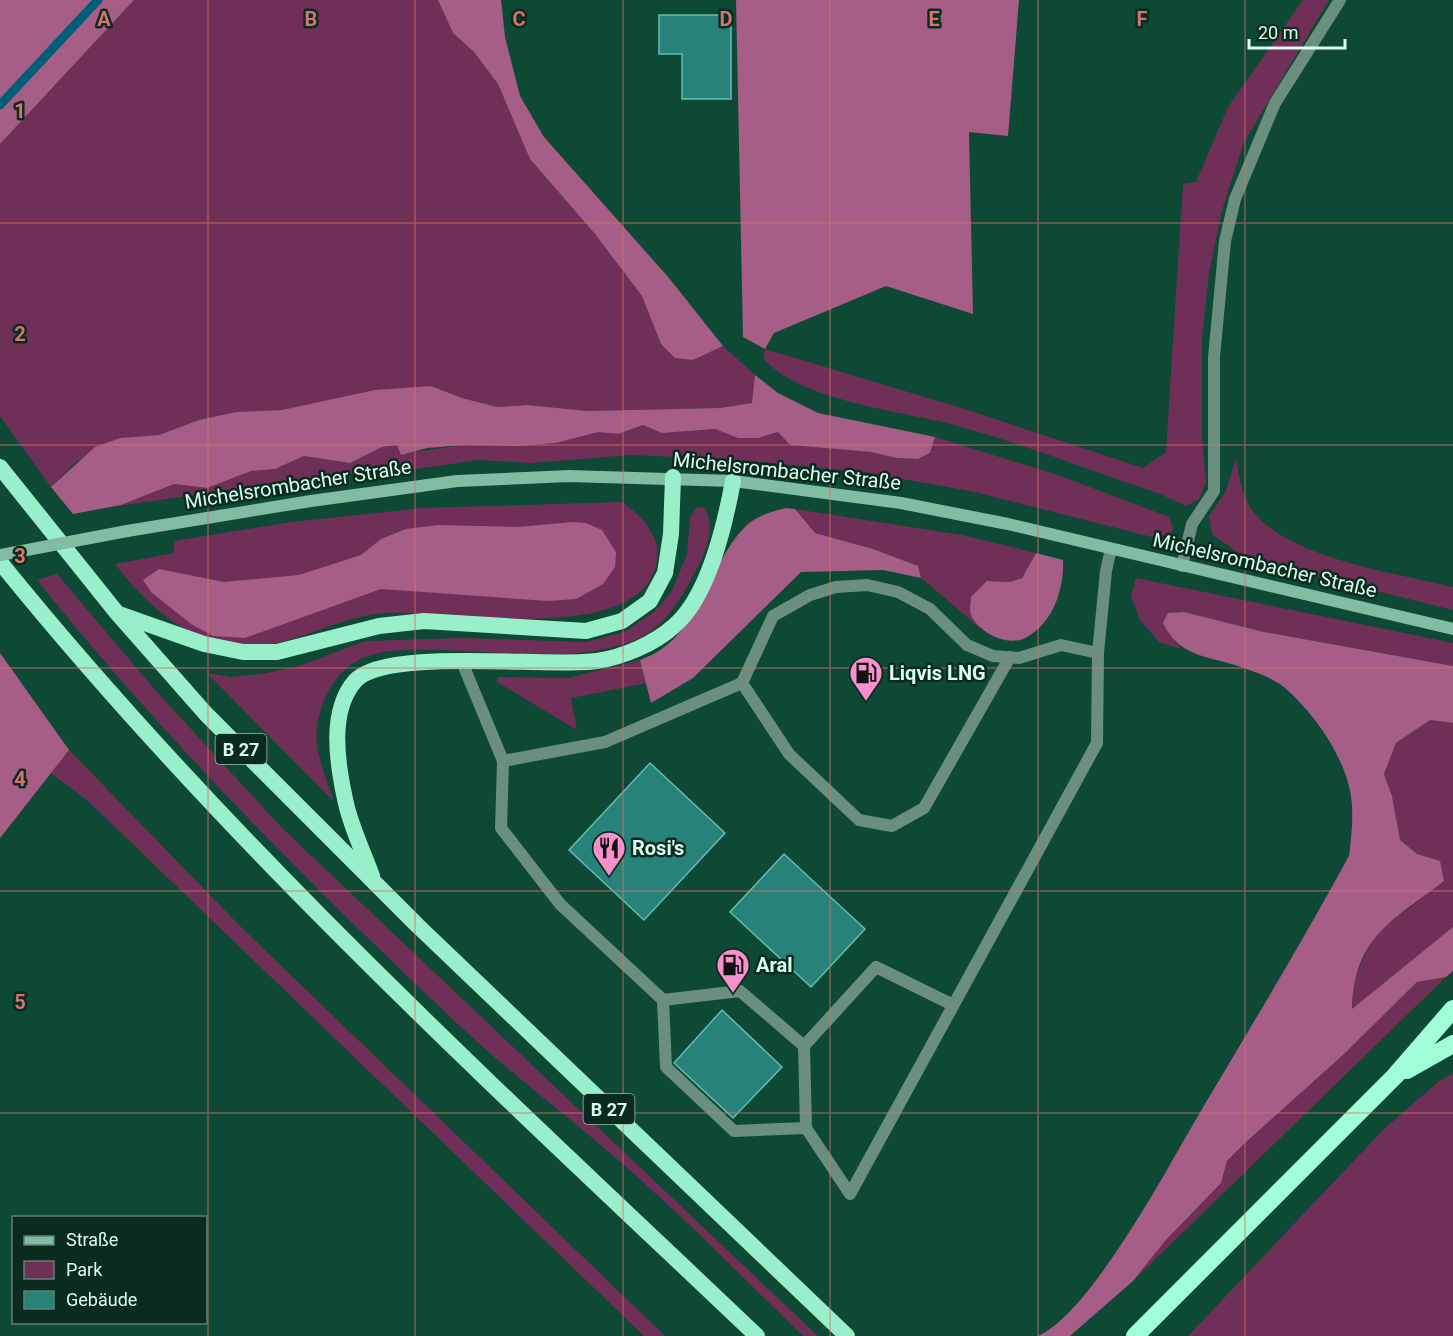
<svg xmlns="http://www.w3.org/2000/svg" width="1453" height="1336" font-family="Roboto,sans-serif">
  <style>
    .green { fill: #702f56 }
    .forest { fill: #a65e87 }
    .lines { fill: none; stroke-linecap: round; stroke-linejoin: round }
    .stream { stroke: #015e78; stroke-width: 9 }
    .building { fill: #27837a; stroke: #65bcb2; stroke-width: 1.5 }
    .service { stroke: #6a8f7f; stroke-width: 12 }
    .secondary { stroke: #81bca3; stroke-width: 12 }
    .trunk { stroke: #98efca; stroke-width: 16 }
    .motorway { stroke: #a0ffd7; stroke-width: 18 }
    .secondary-bridge { stroke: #81bca3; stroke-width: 12 }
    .grid { fill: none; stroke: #d7736d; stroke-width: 1.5; stroke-opacity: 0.55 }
    .labels { text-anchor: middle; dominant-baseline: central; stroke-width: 5; stroke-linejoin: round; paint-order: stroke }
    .shield { fill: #0c2b20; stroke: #9cbfb0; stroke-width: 1.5 }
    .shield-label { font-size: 18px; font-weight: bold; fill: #dafeed }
    .street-label { font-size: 20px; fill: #dafeed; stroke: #0c2b20 }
    .poi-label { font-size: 20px; font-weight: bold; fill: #dafeed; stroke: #0c2b20; text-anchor: start }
    .grid-label { font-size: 20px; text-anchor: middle; font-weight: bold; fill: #d7736d; stroke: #0c2b20; stroke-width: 5; stroke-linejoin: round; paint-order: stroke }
  </style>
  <rect width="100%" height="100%" fill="#0d4935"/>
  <!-- green -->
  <g class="green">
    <polygon points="134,0 438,0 453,33 474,52 498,84 530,159 595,234 642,296 661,344 692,360 723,346 755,375 752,403 720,408 587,411 528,405 497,407 462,398 431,386 282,410 236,412 199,420 159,435 120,438 76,462 51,487 0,416 0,144"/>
    <path d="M1303 0H1329L1244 142 1221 214 1209 274 1202 337V438L1206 482 1199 499 1186 506 1160 494C1091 471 1021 443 951 424 899 411 798 400 763 358L765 349 968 410 1143 468 1166 452 1183 184 1196 182 1228 107Z"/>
    <polygon points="643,425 662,433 715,429 738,438 758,438 778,432 790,445 871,452 896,458 918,459 930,454 935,437 1058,475 1169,517 1173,528 1171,534 1152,537 975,492 864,472 728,459 630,455 532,463 478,460 416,469 319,477 98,509 121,505 174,484 207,488 251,471 275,469 304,456 350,463 382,447 398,445 401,454 463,445 519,446 556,443 598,432 618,434"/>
    <path d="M1236 458C1239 474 1241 493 1250 507 1283 558 1396 573 1453 587V610L1247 559 1212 534 1209 516 1226 491Z"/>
    <path d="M622 502C643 517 663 537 656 565 637 647 447 610 386 613 333 616 292 651 236 646 186 642 143 601 115 564L174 553V541L292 522 422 508Z"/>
    <path d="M697 507 704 508C717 526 705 554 695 572 681 599 664 629 633 641 573 663 507 652 444 650 416 650 380 647 355 662 334 674 320 703 317 727 314 751 326 778 334 802L207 673 231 677 267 673 299 666 365 641 461 638 587 642 624 632 655 611 671 593 687 554 690 518Z"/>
    <polygon points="795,509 962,535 1036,553 1022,578 1010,582 987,581 970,614 981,629 921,578 918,566 873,549 815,533"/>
    <path d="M57 574 156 691 282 828 818 1336H803C750 1285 698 1231 643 1182 584 1128 520 1082 462 1028 312 887 165 740 37 580Z"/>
    <polygon points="1136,578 1453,643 1453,666 1264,632 1184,612 1168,613 1167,631 1181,649 1159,642 1140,620 1131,596"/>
    <polygon points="0,653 69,750 241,927 665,1336 644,1336 88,801 51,773 0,838"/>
    <polygon points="640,660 647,683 571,698 577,730 497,682 497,677 568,678"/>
    <polygon points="1430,720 1453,723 1453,927 1352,1010 1353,980 1372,940 1387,924 1417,902 1439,861 1417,854 1400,840 1392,796 1384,774 1396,743"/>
    <polygon points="1446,977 1133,1281 1165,1241 1221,1183 1227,1161 1246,1142 1343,1055 1417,982"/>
    <polygon points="1453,1073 1453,1336 1188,1336 1383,1130 1438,1082"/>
  </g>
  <!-- forest -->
  <g class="forest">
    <polygon points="0,0 134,0 0,144"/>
    <polygon points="438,0 501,0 505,37 520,96 544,137 669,278 723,346 693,360 675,358 661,344 642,296 595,234 530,159 498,84 474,52 453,33"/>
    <polygon points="736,0 1019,0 1008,136 969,132 973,314 886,286 774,333 765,349 743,337"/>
    <polygon points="755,375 778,393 818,413 935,437 930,453 918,459 896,458 871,452 790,445 778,432 758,438 738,438 715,429 662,433 643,425 618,434 598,432 556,443 519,446 463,445 427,448 401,455 397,445 382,447 350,463 304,456 275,469 251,471 207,488 174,484 121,505 73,514 51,487 95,447 120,438 159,435 199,420 236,412 282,410 375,390 431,386 462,398 497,407 528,405 587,411 720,408 752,403"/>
    <path d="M786 508 795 509 815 533 873 549 918 566 921 578 883 570 801 572 693 678 651 703 640 660C703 638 706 563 748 524 759 515 773 511 786 508Z"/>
    <polygon points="573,522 586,523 602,530 616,552 615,567 603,584 576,599 548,601 381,589 245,638 213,636 191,624 151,592 143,580 159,569 224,582 299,575 361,555 381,539 406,529 438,525 518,527"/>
    <path d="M1036 553 1063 560C1064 588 1054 622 1027 637 1009 648 979 633 971 615 969 611 971 602 971 597L987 581 1010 582 1022 578Z"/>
    <path d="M1184 612 1264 632 1453 666V723L1430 720 1396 743 1384 774 1392 796 1400 840 1417 854 1440 861 1444 881C1392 921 1354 937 1352 1009L1453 927V971L1446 977 1417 982 1343 1055 1246 1142 1227 1161 1221 1183 1165 1241 1133 1281 1070 1336H1038C1092 1312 1170 1163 1202 1109 1252 1025 1302 942 1349 856 1351 840 1353 823 1352 806 1350 763 1316 715 1285 688 1277 681 1263 675 1252 671 1218 656 1180 661 1163 623L1168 613Z"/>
    <polygon points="0,653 69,750 0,838"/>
  </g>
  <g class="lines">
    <!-- stream -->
    <polyline class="stream" points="0,105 98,0"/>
  </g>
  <!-- building -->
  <g class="building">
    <polygon points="659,15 731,15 731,99 682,99 682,54 659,54"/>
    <polygon points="650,763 725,833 644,920 569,850"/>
    <polygon points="784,854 865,929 811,987 730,912"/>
    <polygon points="722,1010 782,1067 733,1118 674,1063"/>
  </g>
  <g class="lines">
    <!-- service -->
    <g class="service">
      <polyline points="1182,566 1192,524 1214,491 1214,357 1225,241 1235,199 1275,103 1340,0"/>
      <polyline points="462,662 503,761 501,828 560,904 663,1000 740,991 804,1046 806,1128 850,1194 1097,743 1098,653 1106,571 1111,549"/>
      <polyline points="742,683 789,754 859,820 892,826 924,808 1010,657"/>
      <polyline points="503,761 605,742 742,683 773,616 810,595 836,587 867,585 898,592 930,609 967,645 993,656 1019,658 1061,645 1098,653"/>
      <polyline points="663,1000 666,1067 734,1131 806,1128"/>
      <polyline points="804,1046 876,967 953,1005"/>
    </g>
    <!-- secondary -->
    <polyline class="secondary" points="127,531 311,501 457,481 569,476 733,481 901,503 1008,524 1453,629"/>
    <!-- trunk -->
    <g class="trunk">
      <polyline points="0,467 117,613 206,714 418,926 847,1336"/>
      <path d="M0 562C227 843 495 1087 757 1336"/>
      <polyline points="119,614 204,644 243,652 277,652 379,626 424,621 586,631 622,621 650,601 665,573 671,534 673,477"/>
      <path d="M372 876C363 851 350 825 345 799 337 762 329 711 355 681 385 647 547 668 597 661 623 657 654 644 674 626 709 596 725 524 733 481"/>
    </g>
    <!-- motorway -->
    <g class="motorway">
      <polyline points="1407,1070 1453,1044"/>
      <polyline points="1135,1336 1395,1076 1453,1009"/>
    </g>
    <!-- secondary-bridge -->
    <polyline class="secondary-bridge" points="0,555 127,531"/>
  </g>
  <!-- grid -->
  <path class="grid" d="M208 0V1336M415 0V1336M623 0V1336M830 0V1336M1038 0V1336M1245 0V1336M0 223H1453M0 445H1453M0 668H1453M0 891H1453M0 1113H1453"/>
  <!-- icons -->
  <defs>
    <g id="fuel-pin" transform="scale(1.725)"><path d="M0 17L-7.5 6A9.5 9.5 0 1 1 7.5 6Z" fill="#f890cb" stroke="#0c2b20"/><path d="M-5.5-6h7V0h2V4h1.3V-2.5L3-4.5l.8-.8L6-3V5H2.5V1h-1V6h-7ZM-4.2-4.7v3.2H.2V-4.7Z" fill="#111"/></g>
    <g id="restaurant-pin" transform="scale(1.725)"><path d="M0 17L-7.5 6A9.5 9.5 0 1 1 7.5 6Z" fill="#f890cb" stroke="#0c2b20"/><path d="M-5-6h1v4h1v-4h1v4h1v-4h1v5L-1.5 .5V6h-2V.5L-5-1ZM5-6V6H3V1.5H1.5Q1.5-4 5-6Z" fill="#111"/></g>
  </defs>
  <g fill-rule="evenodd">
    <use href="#fuel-pin" x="866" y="673"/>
    <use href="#restaurant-pin" x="609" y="848"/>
    <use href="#fuel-pin" x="733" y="965"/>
  </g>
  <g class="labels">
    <!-- shield labels -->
    <g class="shield">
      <rect x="215.5" y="734" width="51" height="30" rx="4.5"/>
      <rect x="583.5" y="1094" width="51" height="30" rx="4.5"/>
    </g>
    <g class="shield-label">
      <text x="241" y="749">B 27</text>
      <text x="609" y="1109">B 27</text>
    </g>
    <!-- street labels -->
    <g class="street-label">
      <text transform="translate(787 471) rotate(6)">Michelsrombacher Straße</text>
      <text transform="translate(298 484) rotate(-9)">Michelsrombacher Straße</text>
      <text transform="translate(1265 565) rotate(13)">Michelsrombacher Straße</text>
    </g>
    <!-- poi labels -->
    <g class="poi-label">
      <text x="889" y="673">Liqvis LNG</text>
      <text x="632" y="848">Rosi's</text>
      <text x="756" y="965">Aral</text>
    </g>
  </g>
  <g class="grid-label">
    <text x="104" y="26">A</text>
    <text x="311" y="26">B</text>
    <text x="519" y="26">C</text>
    <text x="726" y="26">D</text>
    <text x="934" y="26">E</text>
    <text x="1142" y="26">F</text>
    <text x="20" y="118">1</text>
    <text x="20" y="341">2</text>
    <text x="20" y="563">3</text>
    <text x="20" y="786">4</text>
    <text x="20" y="1009">5</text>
  </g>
  <!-- legend -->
  <rect x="12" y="1216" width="195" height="108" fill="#0c2b20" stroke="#5e7f72" stroke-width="1.5"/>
  <rect x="24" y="1236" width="30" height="9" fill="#81bca3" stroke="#5e7f72" stroke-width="1.5"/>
  <text x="66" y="1246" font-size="18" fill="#dafeed">Straße</text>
  <rect x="24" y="1261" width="30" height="18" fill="#702f56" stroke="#5e7f72" stroke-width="1.5"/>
  <text x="66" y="1276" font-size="18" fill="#dafeed">Park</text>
  <rect x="24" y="1291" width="30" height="18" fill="#27837a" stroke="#5e7f72" stroke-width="1.5"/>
  <text x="66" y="1306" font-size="18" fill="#dafeed">Gebäude</text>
  <!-- scale -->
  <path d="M1249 39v9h96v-9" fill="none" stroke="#dafeed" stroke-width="3"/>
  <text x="1258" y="39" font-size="18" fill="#dafeed" stroke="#0c2b20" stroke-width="4.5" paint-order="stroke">20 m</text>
</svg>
